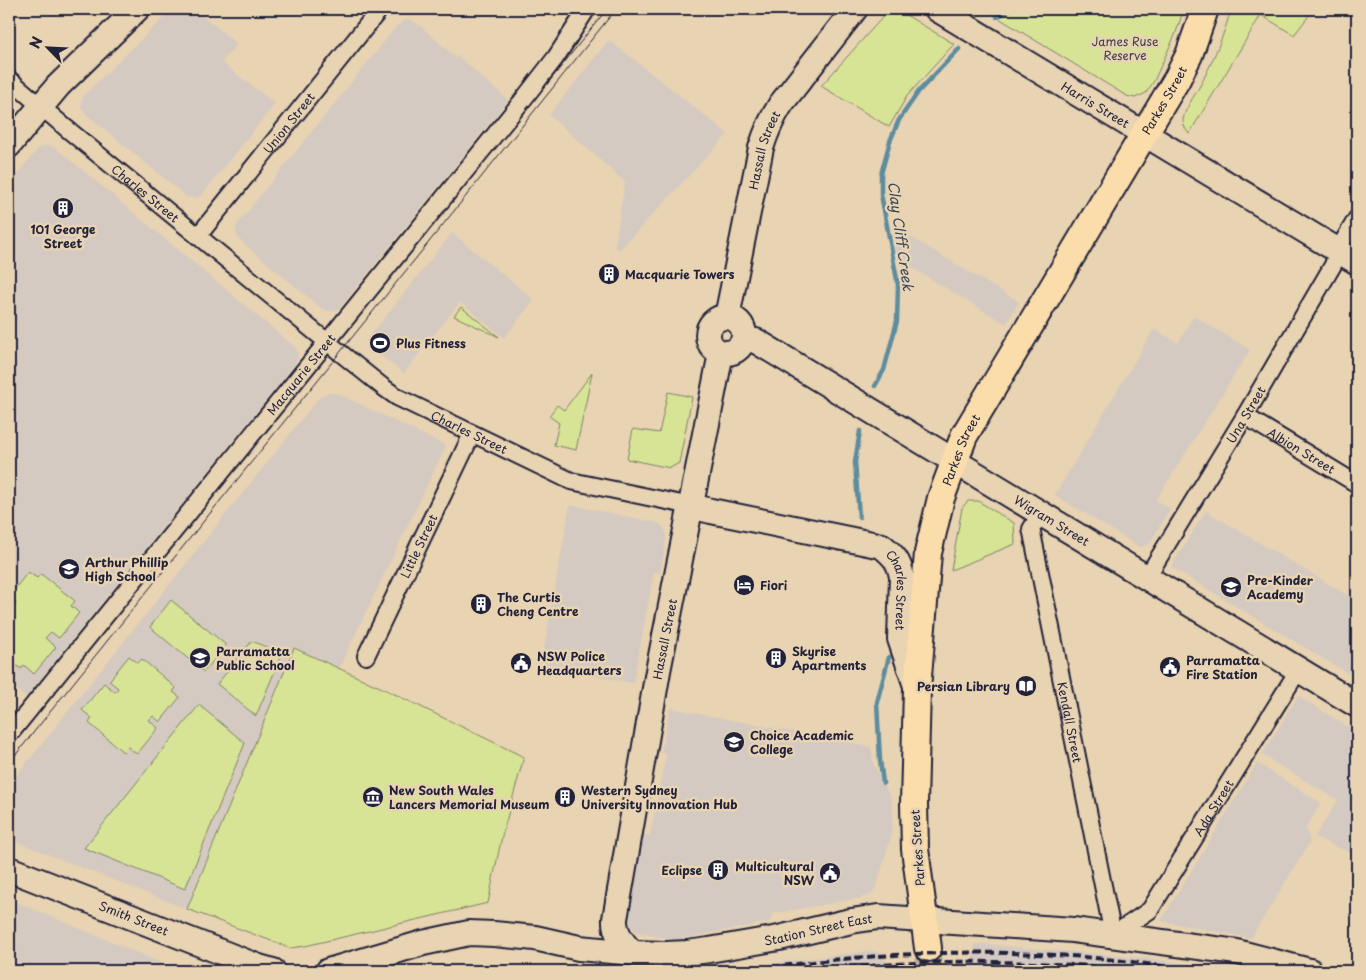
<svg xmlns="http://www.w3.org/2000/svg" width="1366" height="980" font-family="'Playpen Sans',sans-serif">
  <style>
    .built { fill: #d4cac1 }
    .green { fill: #d7e395; stroke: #7c8268 }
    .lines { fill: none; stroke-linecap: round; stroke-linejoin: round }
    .stream { stroke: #5d8c9f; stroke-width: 4.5 }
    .primary-tunnel { stroke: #c0b09a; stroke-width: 26; stroke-dasharray: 26 13; stroke-linecap: butt }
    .street-casing { stroke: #22223b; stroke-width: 20 }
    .secondary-casing { stroke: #22223b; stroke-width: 28 }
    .primary-casing { stroke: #22223b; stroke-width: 30 }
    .street { stroke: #e8d3b2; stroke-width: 16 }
    .secondary { stroke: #e8d3b2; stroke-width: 24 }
    .primary { stroke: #fbddab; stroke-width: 26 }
    .tram { stroke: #22223b; stroke-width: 1 }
    .rail { stroke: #22223b; stroke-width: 4; stroke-dasharray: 8 4; stroke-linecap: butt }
    .labels { text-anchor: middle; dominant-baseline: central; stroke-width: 5; stroke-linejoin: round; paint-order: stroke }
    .park-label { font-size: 12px; fill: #3d3f48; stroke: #e8d3b2 }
    .street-label { font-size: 12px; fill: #22223b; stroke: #e8d3b2 }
    .poi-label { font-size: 12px; font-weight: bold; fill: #22223b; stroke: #e8d3b2; text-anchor: start }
    .water-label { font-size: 14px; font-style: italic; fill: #36455c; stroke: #e8d3b2 }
  </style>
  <rect width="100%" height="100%" fill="#e8d3b2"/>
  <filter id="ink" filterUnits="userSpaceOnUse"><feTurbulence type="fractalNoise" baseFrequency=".02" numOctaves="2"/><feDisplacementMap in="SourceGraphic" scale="10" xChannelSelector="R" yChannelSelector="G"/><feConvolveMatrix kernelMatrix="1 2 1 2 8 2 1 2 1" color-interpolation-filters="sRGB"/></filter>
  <g filter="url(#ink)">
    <!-- built -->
    <g class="built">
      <polygon points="173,9 194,9 237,44 221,62 275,104 205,191 201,196 196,198 186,197 181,192 86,114 81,107 82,99 84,95"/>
      <polygon points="410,20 416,23 424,29 456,58 458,56 508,100 342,305 336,311 328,311 320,307 242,242 237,236 236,228 240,221 397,26 404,21"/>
      <polygon points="609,40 728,134 619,250 615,246 625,182 549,115"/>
      <polygon points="45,146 51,146 57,149 295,347 298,352 296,363 26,697 9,683 9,184 39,148"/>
      <polygon points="902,232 1019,302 1006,324 896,258 894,247"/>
      <polygon points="452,233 534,300 504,338 460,302 404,373 367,345 367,340"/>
      <polygon points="1194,316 1250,350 1156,500 1170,509 1149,544 1140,547 1055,495 1154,329 1178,343"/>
      <polygon points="328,393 334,393 339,394 446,446 339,668 294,648 187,909 9,839 9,785 318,399 323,395"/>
      <polygon points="570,505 654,522 660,524 664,528 666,533 666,541 660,573 654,572 633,683 541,666"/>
      <polygon points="1206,511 1357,601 1357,679 1171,567"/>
      <polygon points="1298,696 1357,732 1357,856 1315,837 1338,800 1262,755"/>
      <polygon points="670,708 871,747 873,763 891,798 893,815 891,838 876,887 870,895 860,898 772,914 770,922 675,940 637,932 631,928 628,923 628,917 644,835 650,836 666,754 661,753"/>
      <polygon points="1257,763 1321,803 1306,828 1310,842 1251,938 1161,921"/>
      <polygon points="9,899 181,971 9,971"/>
      <polygon points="982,944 1156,959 1225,971 969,971 975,945"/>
      <polygon points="870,951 884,953 887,971 710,971"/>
    </g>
    <!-- green -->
    <g class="green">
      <polygon points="890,9 896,9 954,44 907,96 889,127 821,86"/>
      <polygon points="986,9 1184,9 1175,35 1154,81 1146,93 1135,98 1127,96 1120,92 997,17"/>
      <path d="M1231 9H1314L1294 35 1261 15 1189 134C1186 130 1183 125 1183 120 1185 107 1199 90 1204 78 1215 56 1225 32 1231 9Z"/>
      <polygon points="461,307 499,337 454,316"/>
      <polygon points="592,373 576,450 554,445 559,423 549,416 557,405 564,410"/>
      <polygon points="668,392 692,397 679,463 670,468 627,459 633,429 659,433"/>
      <polygon points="968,501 978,501 1014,523 1015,544 951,570 962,508"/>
      <polygon points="28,572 37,578 41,574 75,601 71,606 79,613 59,638 51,632 45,638 56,647 34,674 24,665 21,669 9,659 9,608 11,610 16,604 9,596"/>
      <polygon points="171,600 226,645 204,672 150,627"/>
      <polygon points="252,641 282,654 256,716 217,684"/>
      <polygon points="294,648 382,688 524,757 502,836 488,903 305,946 290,948 187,909"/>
      <polygon points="129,656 138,663 142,659 176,688 173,692 180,697 160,722 153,716 149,720 158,728 137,754 128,747 123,752 89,723 92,718 82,710 104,683 115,692 118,688 109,681"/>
      <polygon points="199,705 245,743 185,889 84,848"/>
    </g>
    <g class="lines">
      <!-- stream -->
      <g class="stream">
        <polyline points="997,17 1011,9"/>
        <polyline points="875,386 884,370 897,321 898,285 881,194 881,174 890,141 899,120 919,91 959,49"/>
        <polyline points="859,517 855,462 860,431"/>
        <polyline points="883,783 880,760 877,702 889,657"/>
      </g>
      <!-- primary-tunnel -->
      <polyline class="primary-tunnel" points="928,948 929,971"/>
      <!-- street casing -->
      <g class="street-casing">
        <g id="street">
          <path id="s1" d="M9 79 66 128 348 359 383 387 397 397 571 481 691 506"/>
          <path id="s2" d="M198 236 380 9"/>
          <path id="s3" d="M1245 416 1357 484"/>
          <path id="s4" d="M1041 513 1031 529 1032 533 1113 935 1150 910 1299 669"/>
          <path id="s5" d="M1147 577 1245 416 1333 265 1338 250 1357 218"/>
          <path id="s6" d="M366 656 472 434"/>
          <path id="s7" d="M9 735 522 101 556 57 587 9"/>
        </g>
      </g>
      <!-- secondary casing -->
      <g class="secondary-casing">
        <g id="secondary">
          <path id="s8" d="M937 9 1357 262"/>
          <polyline points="9,145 58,86 137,9"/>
          <circle cx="726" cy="335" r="18"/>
          <path id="s9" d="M727 317 761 148C766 132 772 118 781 104L855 9"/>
          <path id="s10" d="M744 339 756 341 1357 705"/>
          <path id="s11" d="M691 506 711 511 882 546C894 556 899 561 902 577L900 639 917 689"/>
          <path id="s12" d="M9 869 259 967 273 971"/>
          <path id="s13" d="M633 953C623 944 614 933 615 919L658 671 721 353"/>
          <path id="s14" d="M328 971 423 943 469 933 494 934 535 938 579 948 633 953 666 954 687 953 709 950 779 938 851 921 878 917 1073 930 1237 952 1310 971"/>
        </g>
      </g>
      <!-- primary casing -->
      <g class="primary-casing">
        <g id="primary">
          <path id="s15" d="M928 948 915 849 914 804 917 689 928 553 941 498 964 436 1177 79 1189 55 1205 9"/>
        </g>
      </g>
      <!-- street -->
      <use href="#street" class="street"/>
      <!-- secondary -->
      <use href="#secondary" class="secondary"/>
      <!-- primary -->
      <use href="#primary" class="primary"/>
      <!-- tram -->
      <g class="tram">
        <polyline points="544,88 607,9"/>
        <path d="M9 763C211 511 415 261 616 9"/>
      </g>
      <!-- rail -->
      <g class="rail">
        <path d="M748 971C892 948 1047 945 1191 971"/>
        <path d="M825 971C906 960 990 960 1072 965 1092 966 1112 969 1132 971"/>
      </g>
    </g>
  </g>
  <!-- icons -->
  <defs>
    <g id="building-disc" transform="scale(1.125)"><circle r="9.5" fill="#22223b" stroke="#e8d3b2"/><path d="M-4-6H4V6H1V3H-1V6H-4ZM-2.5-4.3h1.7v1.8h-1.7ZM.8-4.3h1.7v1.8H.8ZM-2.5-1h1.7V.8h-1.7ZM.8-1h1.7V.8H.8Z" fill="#fff"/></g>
    <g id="stadium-disc" transform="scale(1.125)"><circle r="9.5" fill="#22223b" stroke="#e8d3b2"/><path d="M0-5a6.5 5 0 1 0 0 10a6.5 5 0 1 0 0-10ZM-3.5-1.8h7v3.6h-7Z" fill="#fff"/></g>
    <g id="school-disc" transform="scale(1.125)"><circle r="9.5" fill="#22223b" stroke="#e8d3b2"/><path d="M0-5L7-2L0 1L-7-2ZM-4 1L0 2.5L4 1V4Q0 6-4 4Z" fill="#fff"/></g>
    <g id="hotel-disc" transform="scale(1.125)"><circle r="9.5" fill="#22223b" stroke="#e8d3b2"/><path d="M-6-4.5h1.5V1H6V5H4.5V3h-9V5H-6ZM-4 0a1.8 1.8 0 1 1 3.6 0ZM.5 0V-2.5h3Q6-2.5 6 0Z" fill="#fff"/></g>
    <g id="civic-disc" transform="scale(1.125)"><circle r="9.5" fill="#22223b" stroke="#e8d3b2"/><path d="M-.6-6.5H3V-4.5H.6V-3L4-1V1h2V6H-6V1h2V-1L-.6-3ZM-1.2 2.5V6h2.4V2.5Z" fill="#fff"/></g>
    <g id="library-disc" transform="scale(1.125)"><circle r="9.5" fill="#22223b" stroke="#e8d3b2"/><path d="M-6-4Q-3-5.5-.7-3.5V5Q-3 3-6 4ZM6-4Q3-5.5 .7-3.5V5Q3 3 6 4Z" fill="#fff"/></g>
    <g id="university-disc" transform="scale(1.125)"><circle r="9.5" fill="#22223b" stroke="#e8d3b2"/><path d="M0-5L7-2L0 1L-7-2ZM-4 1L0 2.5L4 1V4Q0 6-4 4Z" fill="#fff"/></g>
    <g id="museum-disc" transform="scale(1.125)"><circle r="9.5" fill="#22223b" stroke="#e8d3b2"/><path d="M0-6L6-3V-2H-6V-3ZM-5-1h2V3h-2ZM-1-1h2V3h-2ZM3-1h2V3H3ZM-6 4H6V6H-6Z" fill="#fff"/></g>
  </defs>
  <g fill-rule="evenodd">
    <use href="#building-disc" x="63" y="208"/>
    <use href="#building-disc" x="609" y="274"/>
    <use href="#stadium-disc" x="380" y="343"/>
    <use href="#school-disc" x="69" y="569"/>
    <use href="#hotel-disc" x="744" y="585"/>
    <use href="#school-disc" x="1231" y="587"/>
    <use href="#building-disc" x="481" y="604"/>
    <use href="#school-disc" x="200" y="658"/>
    <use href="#building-disc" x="776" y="658"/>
    <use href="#civic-disc" x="521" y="663"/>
    <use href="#civic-disc" x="1170" y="667"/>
    <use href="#library-disc" x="1026" y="686"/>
    <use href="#university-disc" x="734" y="742"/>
    <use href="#museum-disc" x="373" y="797"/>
    <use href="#building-disc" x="565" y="797"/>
    <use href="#building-disc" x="718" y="870"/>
    <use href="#civic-disc" x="830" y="873"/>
  </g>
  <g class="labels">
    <!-- park labels -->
    <g class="park-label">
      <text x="1125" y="41">James Ruse<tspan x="1125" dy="14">Reserve</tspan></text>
    </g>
    <!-- street labels -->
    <g class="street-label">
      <text stroke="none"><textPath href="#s15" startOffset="910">Parkes Street</textPath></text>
      <text stroke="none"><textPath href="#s8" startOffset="185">Harris Street</textPath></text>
      <text stroke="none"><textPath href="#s2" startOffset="145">Union Street</textPath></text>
      <text stroke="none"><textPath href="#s9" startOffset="171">Hassall Street</textPath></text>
      <text stroke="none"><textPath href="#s1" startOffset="178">Charles Street</textPath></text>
      <text stroke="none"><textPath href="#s7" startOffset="464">Macquarie Street</textPath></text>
      <text stroke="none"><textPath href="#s5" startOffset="190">Una Street</textPath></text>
      <text stroke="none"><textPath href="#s1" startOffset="582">Charles Street</textPath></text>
      <text stroke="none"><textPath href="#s15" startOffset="505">Parkes Street</textPath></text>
      <text stroke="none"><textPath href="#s3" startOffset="66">Albion Street</textPath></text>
      <text stroke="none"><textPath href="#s10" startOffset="358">Wigram Street</textPath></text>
      <text stroke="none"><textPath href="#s6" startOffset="122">Little Street</textPath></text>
      <text stroke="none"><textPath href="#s11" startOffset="245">Charles Street</textPath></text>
      <text stroke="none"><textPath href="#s13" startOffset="324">Hassall Street</textPath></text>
      <text stroke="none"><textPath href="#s4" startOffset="216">Kendall Street</textPath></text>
      <text stroke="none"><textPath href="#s4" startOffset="598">Ada Street</textPath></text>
      <text transform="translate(917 848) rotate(-94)">Parkes Street</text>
      <text stroke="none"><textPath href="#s12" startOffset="134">Smith Street</textPath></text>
      <text stroke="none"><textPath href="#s14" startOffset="499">Station Street East</textPath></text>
    </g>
    <!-- poi labels -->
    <g class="poi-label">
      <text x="63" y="229" text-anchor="middle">101 George<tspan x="63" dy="14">Street</tspan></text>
      <text x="625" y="274">Macquarie Towers</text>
      <text x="396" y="343">Plus Fitness</text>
      <text x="85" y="562">Arthur Phillip<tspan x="85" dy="14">High School</tspan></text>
      <text x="1247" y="580">Pre-Kinder<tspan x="1247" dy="14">Academy</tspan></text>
      <text x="760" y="585">Fiori</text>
      <text x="497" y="597">The Curtis<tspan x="497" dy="14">Cheng Centre</tspan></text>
      <text x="216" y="651">Parramatta<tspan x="216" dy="14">Public School</tspan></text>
      <text x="792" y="651">Skyrise<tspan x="792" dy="14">Apartments</tspan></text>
      <text x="537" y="656">NSW Police<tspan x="537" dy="14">Headquarters</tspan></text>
      <text x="1186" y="660">Parramatta<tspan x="1186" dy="14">Fire Station</tspan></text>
      <text x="1010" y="686" text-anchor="end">Persian Library</text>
      <text x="750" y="735">Choice Academic<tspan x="750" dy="14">College</tspan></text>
      <text x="389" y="790">New South Wales<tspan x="389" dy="14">Lancers Memorial Museum</tspan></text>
      <text x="581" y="790">Western Sydney<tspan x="581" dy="14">University Innovation Hub</tspan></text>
      <text x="814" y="866" text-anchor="end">Multicultural<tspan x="814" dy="14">NSW</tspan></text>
      <text x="702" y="870" text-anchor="end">Eclipse</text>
    </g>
    <!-- water labels -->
    <g class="water-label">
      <text transform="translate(901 236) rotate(82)">Clay Cliff Creek</text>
    </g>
  </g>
  <!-- margin -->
  <rect width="1366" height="980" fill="none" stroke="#e8d3b2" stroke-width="30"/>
  <rect x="15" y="15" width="1336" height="950" fill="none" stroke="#22223b" stroke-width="2" filter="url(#ink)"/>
  <!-- north arrow -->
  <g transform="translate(48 48) rotate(294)" stroke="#e8d3b2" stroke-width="4" paint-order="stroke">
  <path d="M0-4L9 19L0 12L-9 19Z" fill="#22223b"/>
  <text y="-8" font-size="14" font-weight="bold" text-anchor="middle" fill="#22223b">N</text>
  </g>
</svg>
